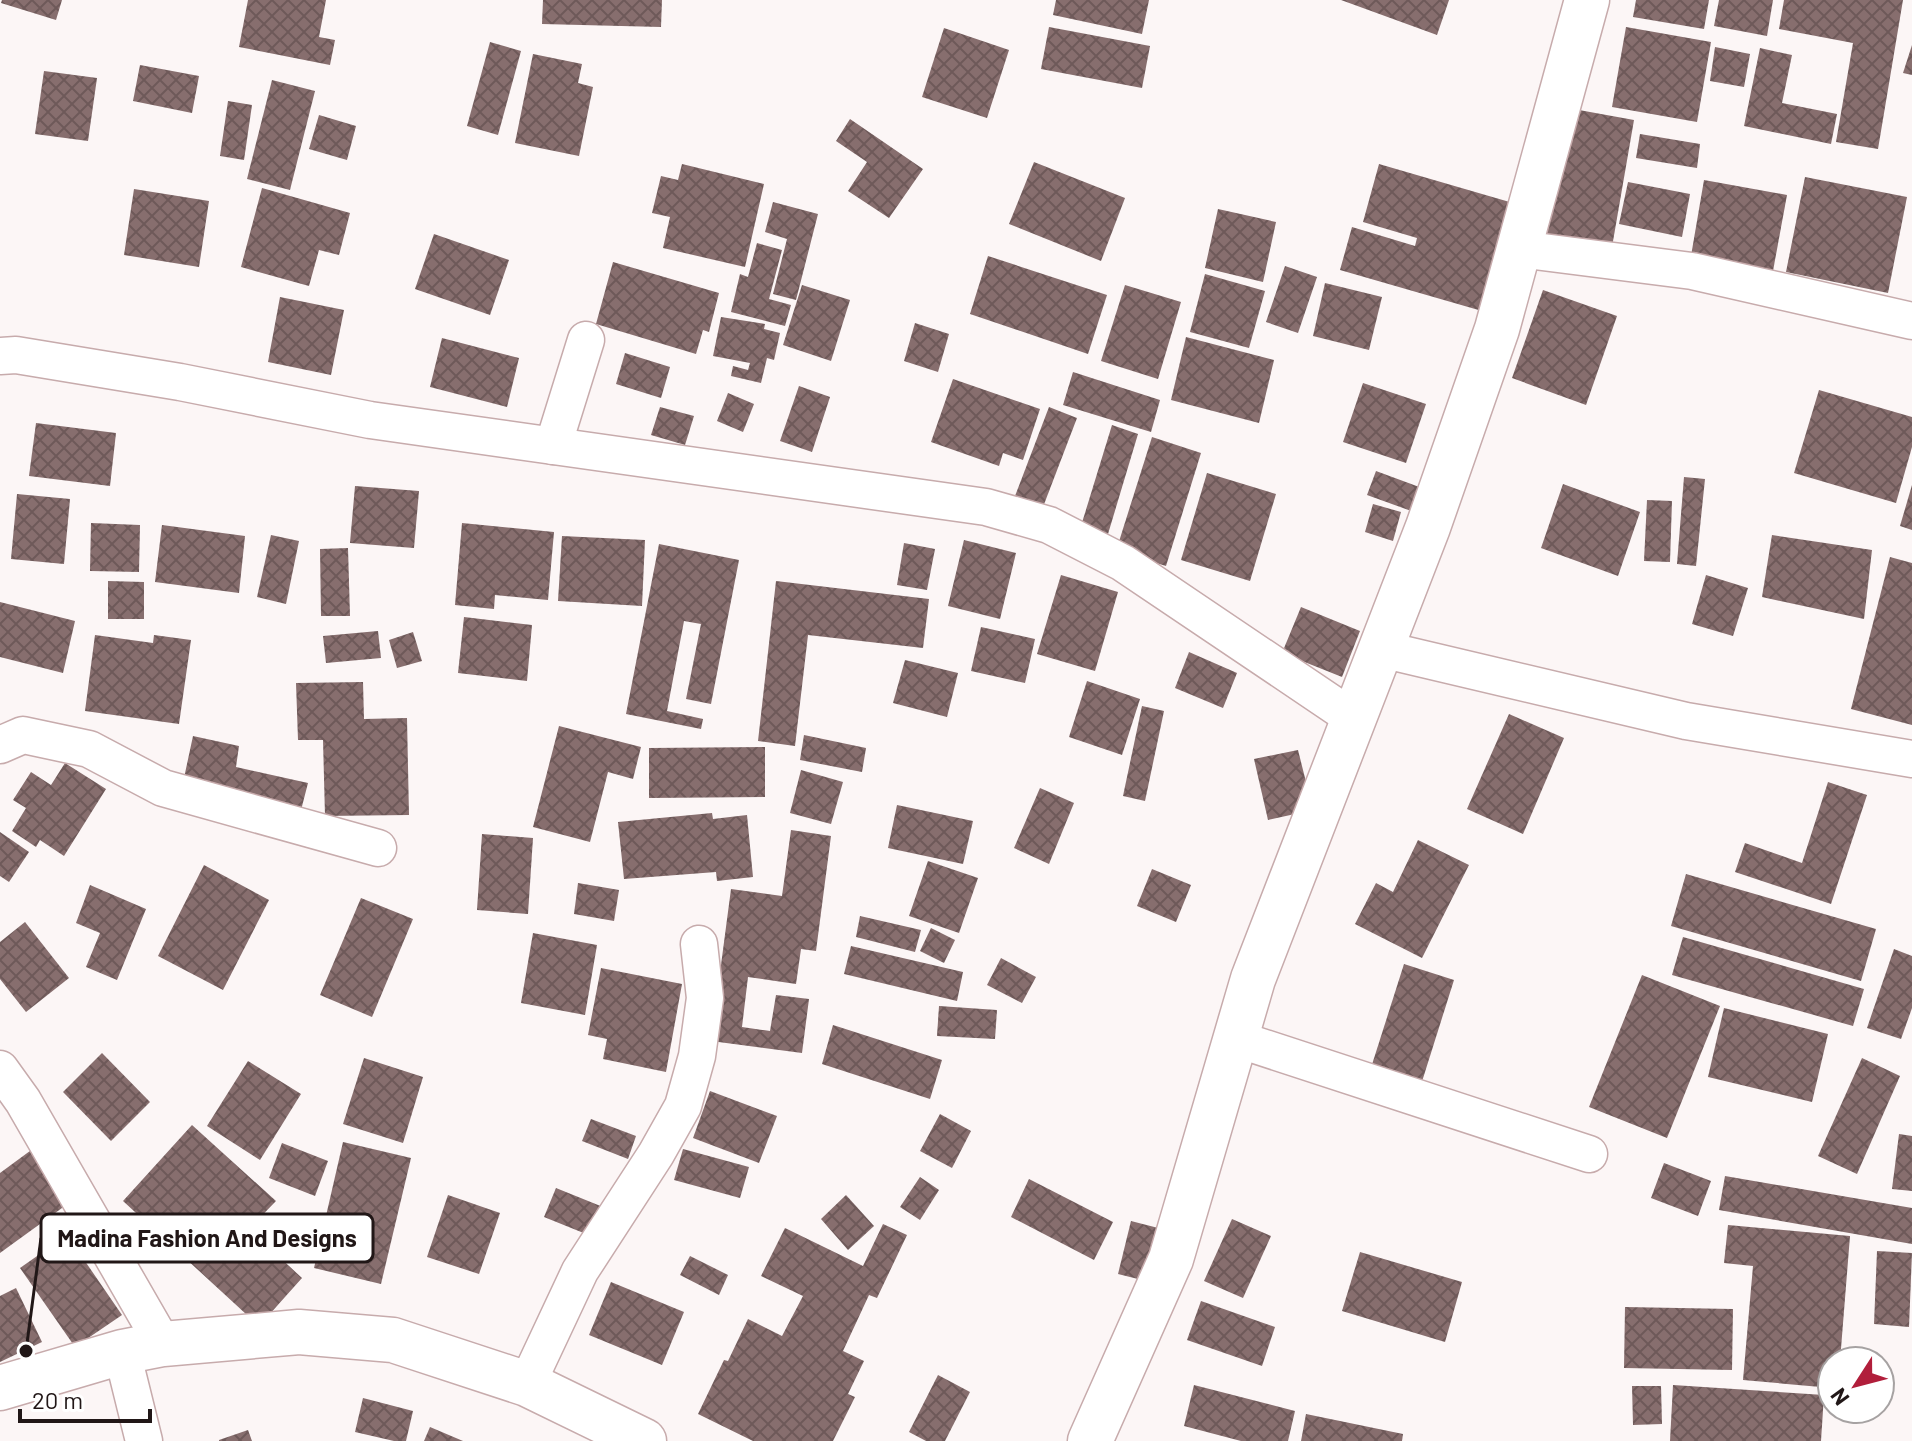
<svg xmlns="http://www.w3.org/2000/svg" width="1912" height="1441" font-family="Barlow,sans-serif">
  <style>
    .building { fill: url(#building-cross-hatch) }
    .lines { fill: none; stroke-linecap: round; stroke-linejoin: round }
    .street-casing { stroke: #c7abac; stroke-width: 39 }
    .secondary-casing { stroke: #c7abac; stroke-width: 47 }
    .street { stroke: #fff; stroke-width: 36 }
    .secondary { stroke: #fff; stroke-width: 44 }
    .leader { fill: none; stroke: #211717; stroke-width: 3 }
    .callout-dot { fill: #211717; stroke: #fff; stroke-width: 3 }
    .callout { fill: #fff; stroke: #211717; stroke-width: 3 }
    .callout-label { font-size: 24px; text-anchor: middle; font-weight: bold; fill: #211717 }
  </style>
  <defs>
    <pattern id="building-cross-hatch" width="8" height="8" patternUnits="userSpaceOnUse" patternTransform="scale(2)"><rect width="8" height="8" fill="#876e6e"/><path d="M0 0l8 8M0 8l8-8" fill="none" stroke="#6e5959"/></pattern>
  </defs>
  <rect width="100%" height="100%" fill="#fcf6f6"/>
  <!-- building -->
  <g class="building">
    <polygon points="2,0 62,0 56,20 1,3"/>
    <polygon points="248,0 326,0 319,37 335,40 330,65 239,47"/>
    <polygon points="543,0 662,0 661,27 542,24"/>
    <polygon points="1056,0 1149,0 1142,34 1053,15"/>
    <polygon points="1341,0 1449,0 1437,35"/>
    <polygon points="1636,0 1709,0 1704,29 1633,17"/>
    <polygon points="1719,0 1773,0 1767,36 1714,26"/>
    <polygon points="1784,0 1903,0 1878,149 1836,142 1853,43 1779,29"/>
    <polygon points="1049,27 1150,46 1142,88 1041,69"/>
    <polygon points="1626,27 1711,42 1697,122 1612,107"/>
    <polygon points="944,28 1009,50 987,118 922,97"/>
    <polygon points="490,42 521,51 498,135 467,126"/>
    <polygon points="1912,45 1912,75 1903,73"/>
    <polygon points="1715,47 1750,54 1744,87 1710,81"/>
    <polygon points="1760,48 1792,55 1782,103 1837,114 1831,144 1744,126"/>
    <polygon points="533,54 582,64 578,83 593,87 579,156 515,143"/>
    <polygon points="140,65 199,76 192,113 133,101"/>
    <polygon points="44,71 97,78 88,141 35,134"/>
    <polygon points="272,80 315,91 290,190 247,179"/>
    <polygon points="228,101 252,105 244,160 220,156"/>
    <polygon points="1568,108 1634,120 1612,247 1546,236"/>
    <polygon points="319,115 356,126 347,160 309,149"/>
    <polygon points="850,119 923,169 889,218 848,191 867,162 836,141"/>
    <polygon points="1640,134 1700,144 1697,168 1636,158"/>
    <polygon points="1034,162 1125,198 1101,261 1009,224"/>
    <polygon points="682,164 764,184 745,267 663,248 670,217 652,213 661,176 678,180"/>
    <polygon points="1379,164 1513,203 1482,311 1340,270 1352,227 1415,246 1417,238 1363,222"/>
    <polygon points="1805,177 1907,197 1888,293 1786,272"/>
    <polygon points="1704,180 1787,195 1773,271 1691,256"/>
    <polygon points="1628,182 1690,194 1682,237 1619,224"/>
    <polygon points="262,188 350,213 339,255 319,250 309,286 241,267"/>
    <polygon points="134,189 209,201 199,267 124,255"/>
    <polygon points="773,202 818,214 796,300 773,294 787,239 765,232"/>
    <polygon points="1218,209 1276,222 1263,282 1205,268"/>
    <polygon points="434,234 509,260 490,315 415,289"/>
    <polygon points="757,243 782,250 769,299 791,305 785,326 731,312 740,274 748,277"/>
    <polygon points="988,256 1107,295 1088,354 970,314"/>
    <polygon points="613,262 719,293 709,332 703,330 696,354 596,324"/>
    <polygon points="1285,266 1317,277 1298,333 1266,322"/>
    <polygon points="1205,274 1265,291 1249,348 1190,332"/>
    <polygon points="1325,283 1382,297 1369,350 1313,336"/>
    <polygon points="802,285 850,300 831,361 783,345"/>
    <polygon points="1125,285 1181,302 1158,379 1101,361"/>
    <polygon points="1543,290 1617,316 1586,405 1512,378"/>
    <polygon points="280,297 344,310 331,375 268,362"/>
    <polygon points="721,317 765,324 764,329 780,333 774,360 767,358 761,383 731,376 733,366 748,370 750,363 713,356"/>
    <polygon points="915,323 949,334 938,372 904,361"/>
    <polygon points="1186,337 1274,360 1259,423 1171,400"/>
    <polygon points="442,338 519,358 507,407 430,387"/>
    <polygon points="625,353 670,367 661,398 616,384"/>
    <polygon points="1073,372 1160,400 1151,432 1063,405"/>
    <polygon points="953,379 1040,409 1023,460 1003,453 999,466 931,442"/>
    <polygon points="1363,383 1426,404 1406,463 1343,442"/>
    <polygon points="799,386 830,397 812,452 780,441"/>
    <polygon points="1819,390 1912,417 1912,447 1896,503 1794,473"/>
    <polygon points="728,393 754,404 743,432 717,421"/>
    <polygon points="660,407 694,416 685,445 651,435"/>
    <polygon points="1049,407 1077,418 1043,507 1015,496"/>
    <polygon points="36,423 116,433 110,486 29,476"/>
    <polygon points="1112,425 1138,434 1108,534 1081,526"/>
    <polygon points="1152,437 1201,453 1166,566 1116,551"/>
    <polygon points="1376,471 1422,488 1414,512 1367,495"/>
    <polygon points="1207,473 1276,494 1250,581 1181,560"/>
    <polygon points="1684,477 1705,479 1696,566 1677,564"/>
    <polygon points="1563,484 1640,512 1618,576 1541,548"/>
    <polygon points="1912,485 1912,530 1900,526"/>
    <polygon points="355,486 419,491 414,548 350,543"/>
    <polygon points="17,494 70,499 64,564 11,559"/>
    <polygon points="1647,500 1672,501 1670,562 1644,561"/>
    <polygon points="1373,504 1401,512 1393,541 1365,532"/>
    <polygon points="91,523 140,525 139,572 90,571"/>
    <polygon points="462,523 554,532 548,600 495,595 494,609 455,605"/>
    <polygon points="162,525 245,536 239,593 155,582"/>
    <polygon points="271,535 299,541 286,604 257,597"/>
    <polygon points="1772,535 1872,550 1864,619 1762,597"/>
    <polygon points="562,536 645,540 642,606 558,601"/>
    <polygon points="964,540 1016,553 1000,619 948,606"/>
    <polygon points="904,543 935,549 927,590 897,585"/>
    <polygon points="659,544 739,560 711,704 686,699 701,624 684,621 667,711 703,719 701,729 626,714"/>
    <polygon points="348,548 350,616 321,616 320,549"/>
    <polygon points="1890,557 1912,563 1912,725 1851,709"/>
    <polygon points="1061,575 1118,592 1095,671 1037,654"/>
    <polygon points="1706,575 1748,588 1733,636 1692,624"/>
    <polygon points="108,581 144,582 144,619 108,619"/>
    <polygon points="776,581 929,599 923,648 808,635 795,746 758,741"/>
    <polygon points="0,602 75,621 63,673 0,657"/>
    <polygon points="1301,607 1360,631 1342,677 1282,653"/>
    <polygon points="464,617 532,625 527,681 458,673"/>
    <polygon points="981,627 1035,639 1025,683 971,671"/>
    <polygon points="378,631 381,658 326,663 323,636"/>
    <polygon points="413,632 422,661 397,668 389,640"/>
    <polygon points="95,635 153,643 154,635 191,640 179,724 85,711"/>
    <polygon points="1189,652 1237,673 1223,708 1175,688"/>
    <polygon points="905,660 958,673 947,717 893,703"/>
    <polygon points="1087,681 1140,699 1122,755 1069,737"/>
    <polygon points="363,682 364,719 407,718 409,815 325,816 323,740 298,740 296,683"/>
    <polygon points="1142,706 1164,711 1145,801 1123,796"/>
    <polygon points="1509,714 1564,738 1523,834 1467,809"/>
    <polygon points="559,726 641,747 633,779 608,772 590,842 533,827"/>
    <polygon points="804,735 866,748 862,772 800,760"/>
    <polygon points="193,736 239,746 236,767 308,783 299,818 181,792"/>
    <polygon points="765,747 765,797 649,798 649,748"/>
    <polygon points="1298,750 1313,810 1268,820 1254,759"/>
    <polygon points="65,763 106,789 64,856 40,840 36,847 12,831 26,808 13,800 31,772 51,785"/>
    <polygon points="801,770 843,782 831,824 790,813"/>
    <polygon points="1828,782 1867,795 1831,904 1735,872 1745,843 1802,863"/>
    <polygon points="1040,788 1074,803 1049,864 1014,848"/>
    <polygon points="897,805 973,821 963,864 888,848"/>
    <polygon points="712,813 713,819 747,815 753,877 717,881 716,872 624,879 618,822"/>
    <polygon points="791,830 831,836 816,951 801,949 796,984 748,977 742,1027 770,1031 776,995 809,999 802,1053 711,1041 731,889 782,896"/>
    <polygon points="0,832 29,852 9,882 0,876"/>
    <polygon points="482,834 533,838 528,914 477,910"/>
    <polygon points="1418,840 1469,865 1422,958 1355,924 1376,883 1393,892"/>
    <polygon points="928,861 978,878 959,933 909,916"/>
    <polygon points="204,865 269,900 223,990 158,956"/>
    <polygon points="1152,869 1191,885 1176,922 1137,906"/>
    <polygon points="1686,874 1876,929 1861,981 1671,926"/>
    <polygon points="578,883 619,890 614,921 574,914"/>
    <polygon points="90,885 146,909 117,980 86,967 100,933 76,923"/>
    <polygon points="361,898 413,919 372,1017 320,995"/>
    <polygon points="860,916 921,930 915,952 856,937"/>
    <polygon points="25,922 69,978 26,1012 0,979 0,942"/>
    <polygon points="931,928 955,940 944,963 920,951"/>
    <polygon points="533,933 597,945 585,1015 521,1003"/>
    <polygon points="1683,937 1864,989 1853,1026 1672,975"/>
    <polygon points="851,946 963,972 957,1001 844,974"/>
    <polygon points="1894,949 1912,956 1912,1008 1901,1039 1867,1028"/>
    <polygon points="1001,958 1036,977 1022,1003 987,985"/>
    <polygon points="1404,964 1454,980 1419,1091 1369,1074"/>
    <polygon points="601,968 682,984 666,1072 603,1059 607,1039 588,1035"/>
    <polygon points="1642,975 1720,1006 1667,1138 1589,1107"/>
    <polygon points="939,1006 997,1010 995,1039 937,1036"/>
    <polygon points="1724,1008 1828,1034 1812,1102 1708,1077"/>
    <polygon points="833,1025 942,1060 930,1099 822,1064"/>
    <polygon points="102,1053 150,1102 111,1141 63,1092"/>
    <polygon points="364,1058 423,1077 403,1143 343,1124"/>
    <polygon points="1862,1058 1900,1076 1857,1174 1818,1156"/>
    <polygon points="248,1061 301,1094 260,1160 207,1126"/>
    <polygon points="710,1091 777,1116 759,1163 693,1138"/>
    <polygon points="940,1114 971,1131 952,1168 920,1151"/>
    <polygon points="591,1119 636,1136 628,1159 582,1141"/>
    <polygon points="192,1125 276,1201 249,1229 302,1278 259,1326 123,1201"/>
    <polygon points="1899,1134 1912,1136 1912,1191 1892,1189"/>
    <polygon points="343,1142 411,1158 381,1284 314,1268"/>
    <polygon points="282,1143 328,1161 315,1196 269,1178"/>
    <polygon points="34,1148 73,1200 0,1253 0,1173"/>
    <polygon points="683,1149 749,1167 740,1198 674,1180"/>
    <polygon points="1664,1163 1711,1181 1698,1216 1651,1198"/>
    <polygon points="1725,1176 1912,1208 1912,1244 1719,1210"/>
    <polygon points="920,1177 939,1190 920,1220 900,1207"/>
    <polygon points="1029,1179 1113,1222 1094,1260 1011,1217"/>
    <polygon points="556,1188 603,1207 591,1236 544,1217"/>
    <polygon points="448,1195 500,1213 479,1274 427,1257"/>
    <polygon points="846,1195 874,1226 848,1250 821,1219"/>
    <polygon points="1232,1219 1271,1236 1243,1298 1204,1281"/>
    <polygon points="1131,1221 1166,1230 1154,1283 1118,1274"/>
    <polygon points="883,1224 907,1235 877,1298 869,1295 843,1351 864,1361 848,1394 855,1397 833,1441 753,1441 698,1414 724,1360 728,1361 748,1319 782,1336 803,1296 761,1276 785,1228 863,1266"/>
    <polygon points="1728,1225 1850,1236 1840,1361 1832,1361 1832,1388 1743,1380 1753,1266 1724,1263"/>
    <polygon points="67,1235 122,1315 75,1347 20,1268"/>
    <polygon points="1877,1251 1912,1253 1909,1327 1874,1324"/>
    <polygon points="1360,1252 1462,1282 1445,1342 1342,1311"/>
    <polygon points="690,1256 728,1275 719,1295 680,1275"/>
    <polygon points="611,1282 684,1312 662,1365 589,1335"/>
    <polygon points="16,1288 42,1342 0,1362 0,1296"/>
    <polygon points="1201,1301 1275,1327 1262,1366 1187,1340"/>
    <polygon points="1625,1307 1733,1309 1732,1370 1624,1368"/>
    <polygon points="938,1375 970,1392 945,1441 926,1441 909,1432"/>
    <polygon points="1194,1385 1295,1411 1288,1441 1241,1441 1184,1426"/>
    <polygon points="1673,1385 1824,1395 1821,1441 1670,1441"/>
    <polygon points="1632,1386 1661,1386 1662,1424 1633,1425"/>
    <polygon points="363,1398 413,1411 406,1441 394,1441 355,1432"/>
    <polygon points="1306,1414 1403,1434 1402,1441 1301,1441"/>
    <polygon points="430,1427 463,1441 424,1441"/>
    <polygon points="248,1430 252,1441 219,1441 219,1440"/>
  </g>
  <g class="lines">
    <!-- street casing -->
    <g class="street-casing">
      <g id="street">
        <polyline points="1519,249 1692,271 1912,321"/>
        <polyline points="0,356 16,355 180,382 370,420 986,507 1049,525 1123,563 1353,718"/>
        <polyline points="553,446 586,340"/>
        <polyline points="1381,649 1686,721 1912,759"/>
        <polyline points="0,745 23,735 89,749 163,788 378,848"/>
        <polyline points="1237,1039 1589,1154"/>
        <polyline points="0,1069 23,1101 163,1344"/>
        <polyline points="122,1352 144,1441"/>
        <polyline points="527,1384 580,1271 656,1154 683,1106 697,1056 705,998 699,944"/>
      </g>
    </g>
    <!-- secondary casing -->
    <g class="secondary-casing">
      <g id="secondary">
        <polyline points="0,1388 122,1352 163,1344 299,1332 393,1340 527,1384 644,1441"/>
        <polyline points="1090,1441 1171,1259 1253,979 1428,527 1497,329 1587,0"/>
      </g>
    </g>
    <!-- street -->
    <use href="#street" class="street"/>
    <!-- secondary -->
    <use href="#secondary" class="secondary"/>
  </g>
  <!-- callouts -->
  <path class="leader" d="M26 1351L41 1238"/>
  <circle class="callout-dot" cx="26" cy="1351" r="8"/>
  <rect class="callout" x="41" y="1214" width="332" height="48" rx="8"/>
  <g class="callout-label">
    <text x="207" y="1247">Madina Fashion And Designs</text>
  </g>
  <!-- north arrow -->
  <g transform="translate(1856 1385) rotate(234)"><circle r="38" fill="#ffffff" stroke="#a6a2a2" stroke-width="2"/>
  <path d="M0-6L14 30L0 20L-14 30Z" fill="#b11e3b"/>
  <text y="-12" font-size="22" font-weight="bold" text-anchor="middle" fill="#211717">N</text>
  </g>
  <!-- scale -->
  <path d="M20 1409v12h130v-12" fill="none" stroke="#211717" stroke-width="4"/>
  <text x="32" y="1409" font-size="24" fill="#211717" stroke="#ffffff" stroke-width="6" paint-order="stroke">20 m</text>
</svg>
